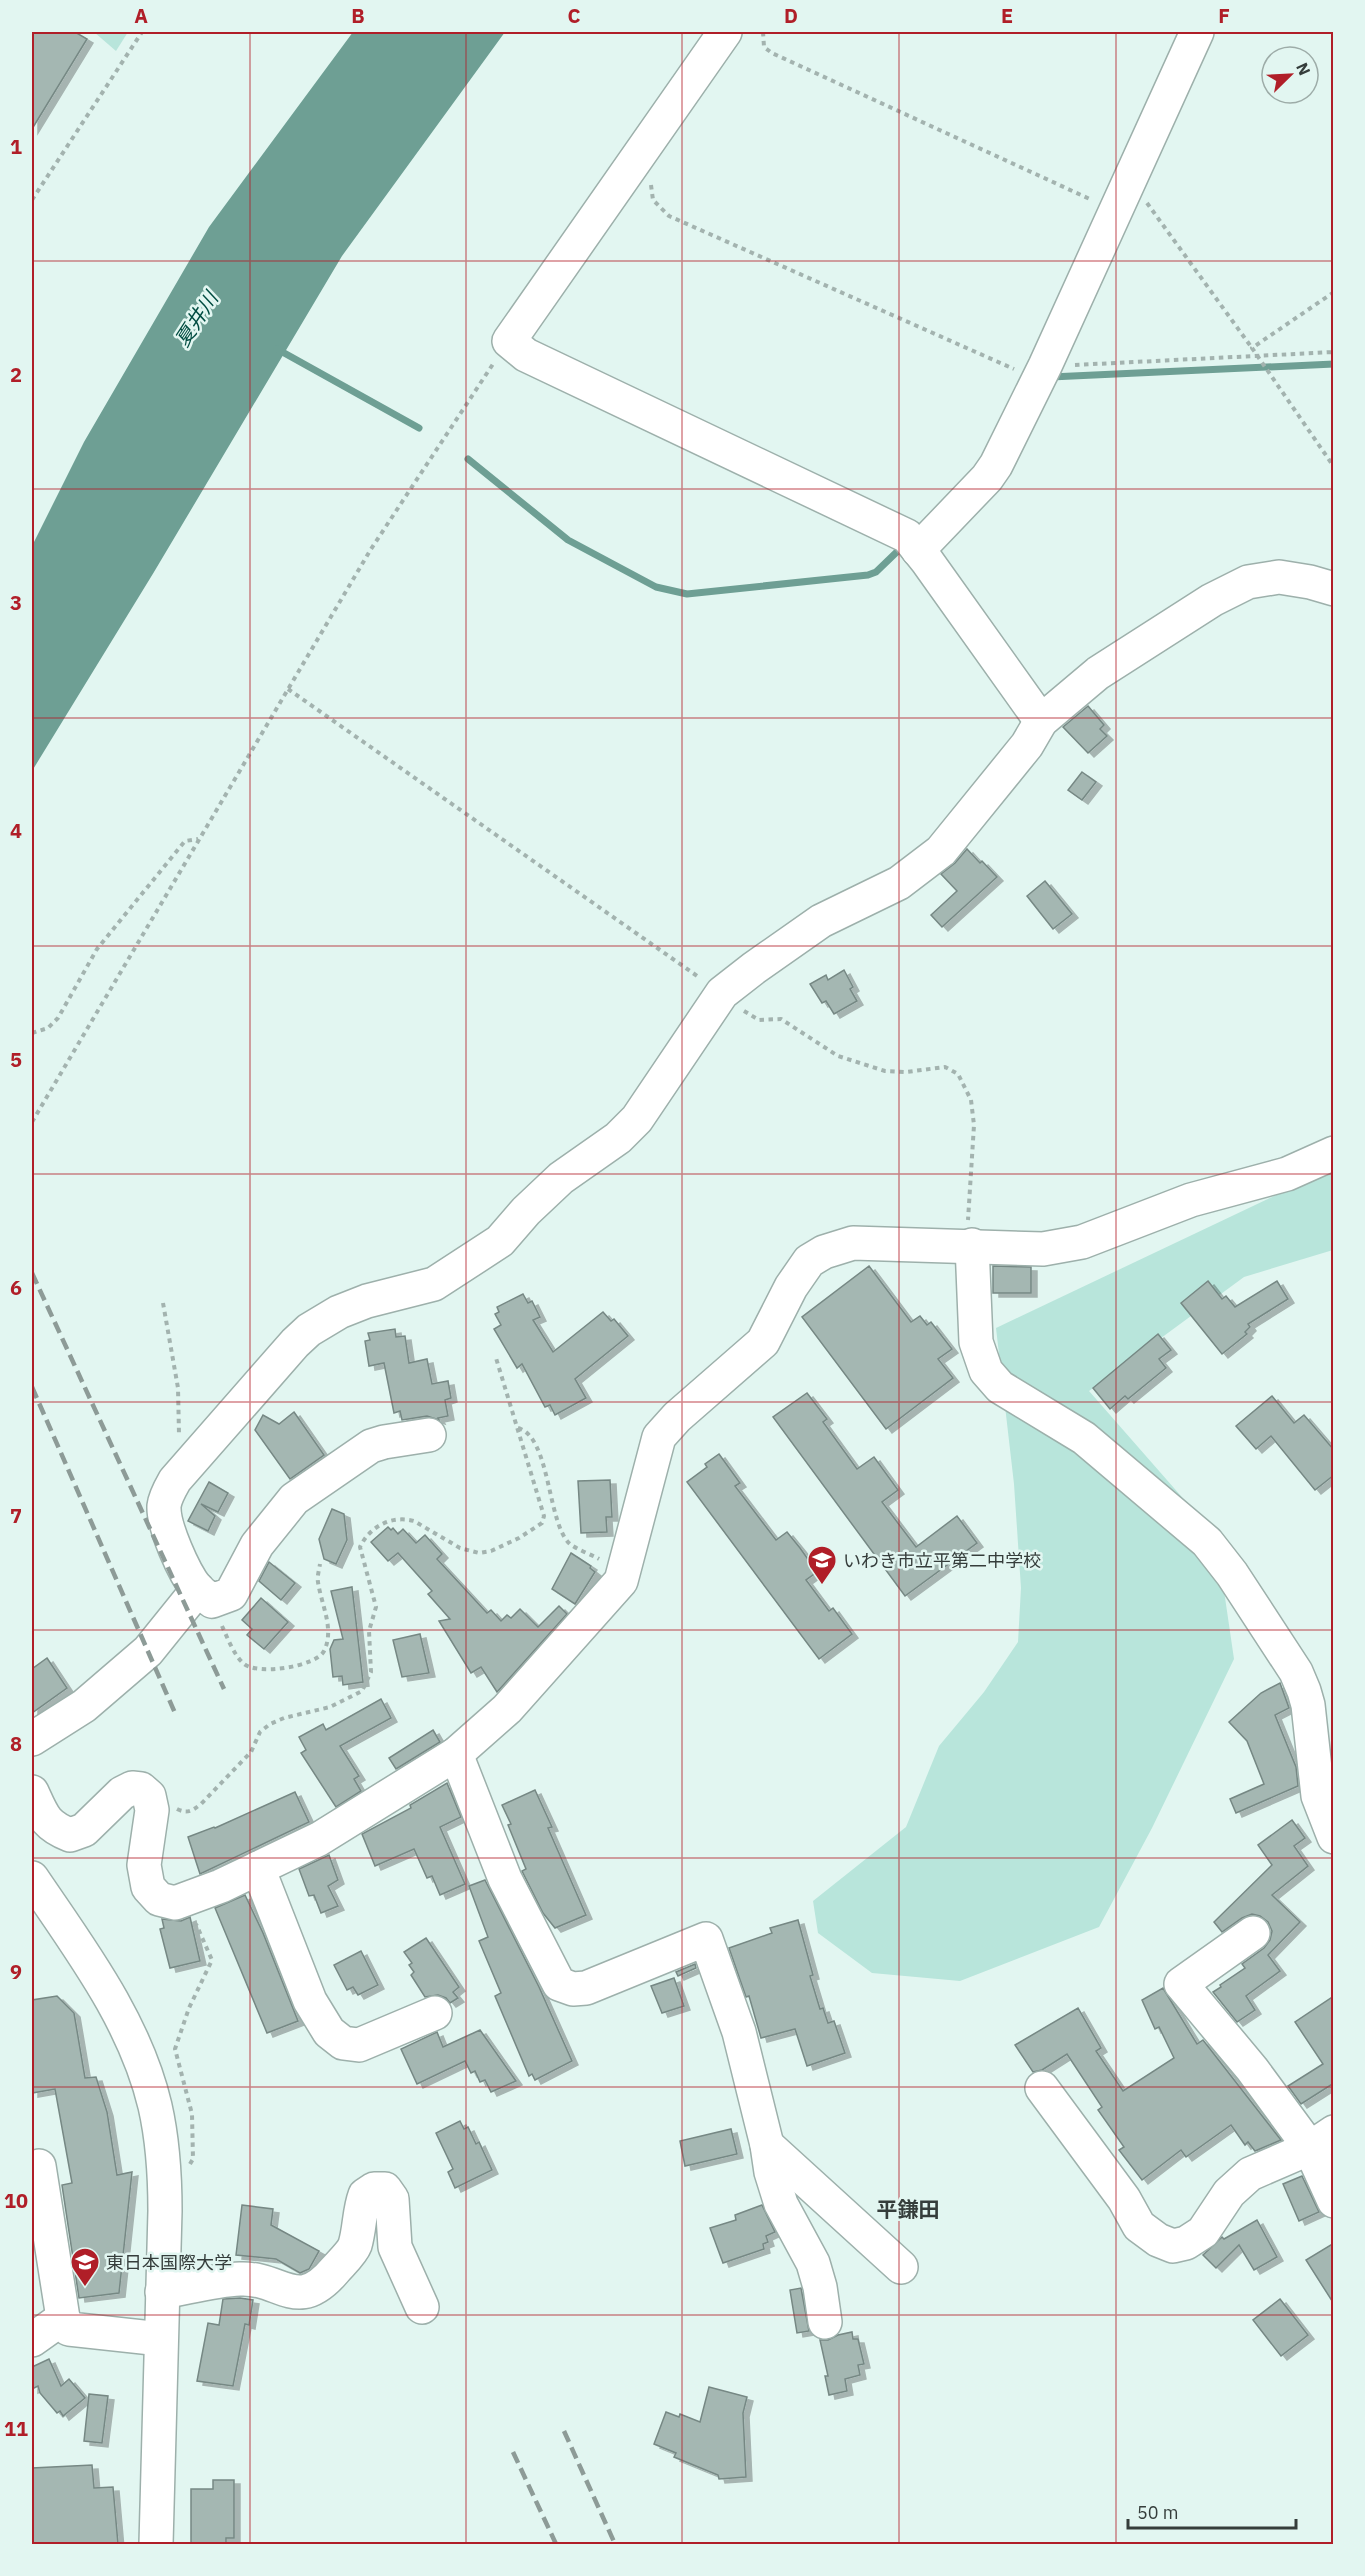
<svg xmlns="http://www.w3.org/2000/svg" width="1365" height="2576" font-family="'IBM Plex Sans','Noto Sans JP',sans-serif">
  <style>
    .green { fill: #b8e5db }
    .water { fill: #6e9f94 }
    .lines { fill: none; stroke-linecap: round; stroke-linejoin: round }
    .stream { stroke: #6e9f94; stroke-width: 7 }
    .building { fill: #a4b7b2; stroke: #768884; stroke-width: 1.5; filter: url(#shadow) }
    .minor-casing { stroke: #9db0ab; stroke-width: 36 }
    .path { stroke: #a3b3af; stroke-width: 4; stroke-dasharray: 4.5 4.5; stroke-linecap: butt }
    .minor { stroke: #fff; stroke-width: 33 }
    .rail { stroke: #8d9b97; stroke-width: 4.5; stroke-dasharray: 12 6; stroke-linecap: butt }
    .grid { fill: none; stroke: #b01e28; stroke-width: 1.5; stroke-opacity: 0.55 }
    .labels { text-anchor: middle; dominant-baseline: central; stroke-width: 5; stroke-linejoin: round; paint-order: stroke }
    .poi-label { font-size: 18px; fill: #353d3b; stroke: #e2f6f1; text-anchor: start }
    .water-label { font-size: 20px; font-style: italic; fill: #004c41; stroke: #e2f6f1 }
    .quarter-label { font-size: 21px; font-weight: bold; fill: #353d3b; stroke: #e2f6f1 }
    .neatline { fill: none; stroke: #b01e28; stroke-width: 2 }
    .grid-label { font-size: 20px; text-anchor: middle; font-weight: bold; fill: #b01e28 }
  </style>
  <defs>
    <filter id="shadow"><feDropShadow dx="6" dy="4" stdDeviation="0" flood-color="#0004"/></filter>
  </defs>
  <rect width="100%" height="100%" fill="#e2f6f1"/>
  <!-- green -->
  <g class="green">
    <polygon points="94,32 128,32 116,51"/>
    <polygon points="1333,1171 1333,1250 1244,1277 1089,1391 1216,1536 1234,1659 1152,1828 1099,1927 960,1981 872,1973 818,1933 813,1901 906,1827 939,1746 984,1692 1018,1642 1021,1588 1014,1484 996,1328 1312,1178"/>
  </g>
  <!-- water -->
  <polygon class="water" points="353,32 505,32 342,256 154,572 32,771 32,546 84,442 209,227"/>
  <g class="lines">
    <!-- stream -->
    <g class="stream">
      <polyline points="277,349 419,428"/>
      <polyline points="1051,377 1334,364"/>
      <polyline points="468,459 568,540 656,587 687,594 868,575 876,572 904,545"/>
    </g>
  </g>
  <!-- building -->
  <g class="building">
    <polygon points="32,32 75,32 87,39 32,129"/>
    <polygon points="1088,706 1104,725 1100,729 1107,736 1088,753 1063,727"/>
    <polygon points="1082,772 1096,782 1082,800 1068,790"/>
    <polygon points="967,849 980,863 982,861 997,877 942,927 931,915 957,891 941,874 955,863"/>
    <polygon points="1045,881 1072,914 1053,929 1027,896"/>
    <polygon points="844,970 853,987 850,989 857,1001 834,1014 826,1001 822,1003 810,984 826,975 828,980"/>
    <polygon points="869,1266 911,1322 920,1316 927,1325 931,1322 952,1349 938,1359 953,1378 886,1429 802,1317"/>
    <polygon points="993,1266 1031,1267 1031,1293 993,1293"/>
    <polygon points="1208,1281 1222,1299 1226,1296 1235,1307 1277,1281 1288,1299 1248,1324 1250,1327 1245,1332 1247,1334 1222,1354 1181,1303"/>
    <polygon points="523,1294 528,1303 532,1301 540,1317 533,1320 553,1352 603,1312 611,1321 614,1319 628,1336 575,1379 586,1398 555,1415 550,1405 545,1407 522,1364 517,1368 494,1329 501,1325 495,1314 499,1312 497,1307"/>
    <polygon points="395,1329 396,1337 405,1336 409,1363 427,1359 432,1384 448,1381 451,1398 445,1400 448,1416 438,1418 439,1420 427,1416 402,1420 400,1411 394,1413 384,1363 369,1366 365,1341 370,1340 368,1333"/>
    <polygon points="1158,1334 1171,1350 1159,1359 1166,1368 1128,1399 1125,1396 1110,1409 1093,1388"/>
    <polygon points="807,1393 827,1419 823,1422 857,1469 874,1457 898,1490 882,1502 916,1547 957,1516 977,1543 905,1596 773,1417"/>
    <polygon points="1272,1396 1294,1423 1304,1415 1334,1450 1334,1475 1315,1490 1271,1436 1256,1449 1236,1426"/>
    <polygon points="294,1412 324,1455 290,1479 255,1430 263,1415 279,1424"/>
    <polygon points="719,1454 740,1483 735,1486 776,1540 787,1532 800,1548 817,1572 806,1580 829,1611 833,1608 852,1634 819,1659 687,1482 707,1467 705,1464"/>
    <polygon points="610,1480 612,1517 606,1517 607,1532 581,1533 578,1481"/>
    <polygon points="209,1482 228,1493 218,1512 201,1504 215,1516 208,1531 188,1521"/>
    <polygon points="332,1509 344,1514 347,1540 336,1564 324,1559 319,1539"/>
    <polygon points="388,1527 391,1530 393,1528 398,1534 403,1529 416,1543 425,1535 442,1554 437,1559 487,1613 491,1610 501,1621 507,1615 511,1618 520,1609 538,1627 559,1606 567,1614 497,1692 481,1667 471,1673 439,1621 450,1619 428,1594 432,1591 398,1553 388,1561 371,1542"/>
    <polygon points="571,1553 591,1566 590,1568 595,1572 575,1604 552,1589"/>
    <polygon points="269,1562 295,1583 281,1600 259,1581"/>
    <polygon points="352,1587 363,1682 343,1685 342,1676 333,1677 330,1649 334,1640 343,1639 331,1591"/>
    <polygon points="261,1598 288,1622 264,1649 247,1635 252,1629 242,1620"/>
    <polygon points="420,1634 429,1673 402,1677 393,1640"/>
    <polygon points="47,1658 67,1688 32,1713 32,1669"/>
    <polygon points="1280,1683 1289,1708 1275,1715 1296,1767 1298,1786 1236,1813 1230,1799 1264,1784 1247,1741 1229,1722 1261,1693"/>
    <polygon points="381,1699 391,1718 340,1746 359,1776 354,1779 361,1791 336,1807 301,1753 306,1750 299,1737 323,1724 326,1730"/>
    <polygon points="433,1730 440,1742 396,1769 389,1758"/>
    <polygon points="447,1783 461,1817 440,1827 465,1884 440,1895 432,1876 427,1878 414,1849 375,1866 362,1834 411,1808 410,1805"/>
    <polygon points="535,1790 552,1827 548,1828 586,1915 555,1928 543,1913 522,1871 526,1869 508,1825 511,1824 502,1805"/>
    <polygon points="295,1792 309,1822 200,1874 188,1837 214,1827 215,1828"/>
    <polygon points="1292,1820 1305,1838 1294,1846 1308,1866 1272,1895 1300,1922 1268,1955 1280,1971 1246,1996 1255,2010 1237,2022 1213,1992 1221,1987 1220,1985 1245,1968 1242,1964 1264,1948 1270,1940 1272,1931 1268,1922 1260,1916 1252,1914 1242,1918 1222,1932 1214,1922 1272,1865 1258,1845"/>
    <polygon points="329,1855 338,1880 328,1886 338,1906 321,1913 314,1895 309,1896 299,1869"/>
    <polygon points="485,1880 539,1987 572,2061 535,2080 532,2074 529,2076 495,1996 501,1993 479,1941 488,1937 469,1886"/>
    <polygon points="245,1895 263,1933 298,2021 267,2033 215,1908"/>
    <polygon points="190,1917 200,1961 170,1968 160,1929 164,1928 162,1919 181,1921"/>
    <polygon points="798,1920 813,1975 810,1976 820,2009 823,2008 828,2023 834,2021 845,2053 807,2066 795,2029 761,2038 749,1996 746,1997 729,1948 772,1933 770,1928"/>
    <polygon points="426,1938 459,1987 453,1992 458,1998 450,2003 446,1998 438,1995 425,1997 411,1975 414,1972 409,1965 412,1963 404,1952"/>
    <polygon points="361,1951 378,1985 358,1995 353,1987 347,1990 334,1965"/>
    <polygon points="695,1964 696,1968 678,1976 676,1972"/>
    <polygon points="674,1978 684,2006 662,2013 651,1986"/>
    <polygon points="1163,1988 1197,2044 1203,2040 1281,2140 1255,2151 1248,2142 1245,2145 1231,2125 1186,2157 1181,2150 1142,2180 1119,2150 1124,2147 1098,2110 1102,2107 1067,2054 1042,2070 1033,2072 1015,2045 1078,2008 1101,2048 1096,2051 1123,2091 1174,2058 1159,2027 1155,2029 1142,2000"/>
    <polygon points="57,1996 74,2013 85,2078 96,2077 107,2112 117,2175 132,2172 119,2293 79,2298 62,2185 72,2183 55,2089 32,2093 32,2000"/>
    <polygon points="1334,1996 1334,2083 1301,2104 1288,2086 1323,2064 1295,2022"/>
    <polygon points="480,2030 516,2081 491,2092 485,2080 480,2082 475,2071 471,2073 465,2061 417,2084 401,2049 437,2032 443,2047"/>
    <polygon points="460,2121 464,2129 468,2127 476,2144 479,2142 492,2170 455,2188 448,2172 453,2169 436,2133"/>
    <polygon points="731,2129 737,2154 685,2166 680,2141"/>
    <polygon points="1302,2176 1319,2212 1299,2221 1283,2184"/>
    <polygon points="242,2205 273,2209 271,2225 319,2251 309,2269 300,2273 276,2259 236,2255"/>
    <polygon points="762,2205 775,2232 766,2236 768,2242 763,2244 764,2249 723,2263 710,2228 736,2220 735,2215"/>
    <polygon points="1257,2220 1277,2257 1254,2270 1239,2245 1216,2268 1203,2255 1222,2237 1224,2239"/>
    <polygon points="1334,2243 1334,2304 1306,2260"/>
    <polygon points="801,2288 809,2331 797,2333 790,2290"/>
    <polygon points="240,2298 253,2300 249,2325 245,2324 233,2386 197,2381 208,2323 219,2325 223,2299"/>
    <polygon points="1280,2299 1308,2335 1281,2356 1253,2320"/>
    <polygon points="852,2332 853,2339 858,2339 864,2364 858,2365 860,2375 845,2379 847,2391 829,2395 825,2376 828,2376 820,2340 828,2340 838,2335"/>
    <polygon points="49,2359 61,2386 69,2379 85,2398 63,2416 60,2411 57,2413 40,2393 38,2386 32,2389 32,2367"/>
    <polygon points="709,2387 747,2397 743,2413 746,2477 719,2479 718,2475 674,2457 676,2453 654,2444 666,2412 679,2417 680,2414 700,2422"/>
    <polygon points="89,2394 108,2396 102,2443 84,2441"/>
    <polygon points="92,2465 94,2488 113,2487 118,2544 32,2544 32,2468"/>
    <polygon points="213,2480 234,2480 234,2538 226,2538 226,2544 191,2544 191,2489 213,2489"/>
  </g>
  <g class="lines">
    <!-- minor casing -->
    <g class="minor-casing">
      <g id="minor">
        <polyline points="725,32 509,341 526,355 907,536 927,561 1041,721"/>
        <polyline points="918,550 987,478 996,465 1045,366 1197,32"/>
        <polyline points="972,1245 976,1342 986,1371 1000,1387 1084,1438 1207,1542 1232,1574 1296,1672 1304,1691 1308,1705 1318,1796 1334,1837"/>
        <path d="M429 1435 384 1442 371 1446 294 1499 257 1545 231 1594 212 1601C207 1597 201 1593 197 1589 184 1573 163 1526 164 1506 165 1497 171 1487 175 1480L295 1343 309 1330 339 1312 367 1301 434 1284 500 1241 526 1211 561 1178 618 1138 637 1119 722 993 754 968 821 921 899 883 941 851 1027 745 1041 721 1098 673 1212 600 1248 582 1279 577 1310 582 1334 589"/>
        <polyline points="32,1739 84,1706 148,1651 198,1589"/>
        <polyline points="456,1754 505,1879 559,1984 573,1989 586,1988 706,1939 739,2032 767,2145 771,2172 781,2204 813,2263 820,2287 825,2322"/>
        <path d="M32 1792C43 1816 45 1825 70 1835L84 1830 122 1793 132 1788 141 1789 149 1796 152 1810 144 1865 148 1887 159 1899 175 1903 221 1886 319 1839 456 1754 507 1709 621 1581 659 1437 677 1417 763 1342 791 1287 809 1261 824 1252 853 1243 1043 1249 1082 1242 1191 1200 1287 1174 1334 1153"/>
        <polyline points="258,1868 310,2001 329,2032 343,2043 359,2045 435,2013"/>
        <path d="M32 1878C80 1949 135 2021 155 2106 163 2141 165 2176 165 2211L156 2544"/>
        <polyline points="1253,1933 1181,1984 1252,2069 1310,2148 1334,2201"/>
        <polyline points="1042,2088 1124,2199 1139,2226 1158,2240 1173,2246 1186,2243 1203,2232 1229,2193 1250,2174 1310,2148 1334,2132"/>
        <polyline points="767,2145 901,2267"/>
        <polyline points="39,2166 63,2318 69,2329 161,2339"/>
        <path d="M162 2292C187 2288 214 2280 240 2279 282 2277 297 2315 335 2270 341 2263 352 2253 355 2245 360 2228 359 2211 365 2195L374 2189H385L392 2199 395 2247 422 2307"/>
        <polyline points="32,2340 63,2318"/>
      </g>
    </g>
    <!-- path -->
    <g class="path">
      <polyline points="763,32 764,47 772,53 1092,200"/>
      <polyline points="651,185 653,200 669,216 1014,369"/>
      <polyline points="32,200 142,32"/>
      <polyline points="1147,203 1252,348"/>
      <polyline points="1334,292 1252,348 1334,467"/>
      <polyline points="1075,365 1334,352"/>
      <polyline points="288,689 700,978"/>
      <polyline points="744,1011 759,1020 781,1019 838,1056 885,1071 906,1072 945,1067 958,1074 971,1100 974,1125 968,1220"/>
      <polyline points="32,1033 48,1028 58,1018 97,949 185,841 198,839"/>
      <polyline points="32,1122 371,549 493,364"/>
      <polyline points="163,1303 178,1388 179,1434"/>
      <path d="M518 1428C551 1437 547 1524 570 1544 578 1550 590 1554 599 1559"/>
      <path d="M222 1626C227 1637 234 1655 243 1663 255 1676 316 1667 324 1651 335 1629 321 1604 318 1582 317 1577 319 1570 320 1564"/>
      <path d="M177 1809C187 1814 192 1811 201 1804L251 1752 260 1732 270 1724 284 1718 330 1707 362 1691 371 1672 369 1631 376 1607 360 1547C370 1526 392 1515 414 1521L460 1548 479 1553 491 1551 519 1538 542 1523 544 1516 496 1358"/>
      <polyline points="190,2164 193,2159 192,2114 175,2049 189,2008 212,1960 196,1924"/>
    </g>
    <!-- minor -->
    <use href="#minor" class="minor"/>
    <!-- rail -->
    <g class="rail">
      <polyline points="32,1273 224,1689"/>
      <polyline points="32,1387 175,1713"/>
      <polyline points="564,2431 615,2544"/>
      <polyline points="513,2452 556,2544"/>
    </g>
  </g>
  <!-- grid -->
  <path class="grid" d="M250 32V2544M466 32V2544M682 32V2544M899 32V2544M1116 32V2544M32 261H1334M32 489H1334M32 718H1334M32 946H1334M32 1174H1334M32 1402H1334M32 1630H1334M32 1858H1334M32 2087H1334M32 2315H1334"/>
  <!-- icons -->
  <defs>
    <g id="school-pin" transform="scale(1.5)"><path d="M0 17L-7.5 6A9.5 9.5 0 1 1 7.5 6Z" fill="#b01e28" stroke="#e2f6f1"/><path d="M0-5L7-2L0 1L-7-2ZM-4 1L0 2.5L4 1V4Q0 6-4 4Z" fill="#fff"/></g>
    <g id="university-pin" transform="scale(1.5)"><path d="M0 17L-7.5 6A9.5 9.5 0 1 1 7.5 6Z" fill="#b01e28" stroke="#e2f6f1"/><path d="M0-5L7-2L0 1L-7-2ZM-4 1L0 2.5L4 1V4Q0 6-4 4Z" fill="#fff"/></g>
  </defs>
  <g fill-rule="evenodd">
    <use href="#school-pin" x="822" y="1560"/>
    <use href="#university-pin" x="85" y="2262"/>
  </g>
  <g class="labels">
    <!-- poi labels -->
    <g class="poi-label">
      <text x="843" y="1560">いわき市立平第二中学校</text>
      <text x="106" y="2262">東日本国際大学</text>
    </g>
    <!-- water labels -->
    <g class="water-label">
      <text transform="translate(196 319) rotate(-57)">夏井川</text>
    </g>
    <!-- quarter labels -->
    <g class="quarter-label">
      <text x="908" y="2209">平鎌田</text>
    </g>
  </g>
  <!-- border -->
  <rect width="1365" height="2576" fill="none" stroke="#e2f6f1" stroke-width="66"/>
  <!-- north arrow -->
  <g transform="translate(1290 75) rotate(66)"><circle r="28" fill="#e2f6f1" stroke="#9daca8" stroke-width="1.5"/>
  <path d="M0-4.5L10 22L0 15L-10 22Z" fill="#b01e28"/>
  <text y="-9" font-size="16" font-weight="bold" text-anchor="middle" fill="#353d3b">N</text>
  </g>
  <!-- scale -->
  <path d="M1128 2519v9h168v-9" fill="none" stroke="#353d3b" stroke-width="3"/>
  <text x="1137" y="2519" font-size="18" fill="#353d3b" stroke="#e2f6f1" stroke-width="4.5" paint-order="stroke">50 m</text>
  <rect x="33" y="33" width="1299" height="2510" class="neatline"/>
  <g class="grid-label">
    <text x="141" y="23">A</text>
    <text x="358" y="23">B</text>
    <text x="574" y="23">C</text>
    <text x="791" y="23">D</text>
    <text x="1007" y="23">E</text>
    <text x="1224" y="23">F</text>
    <text x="16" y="154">1</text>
    <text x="16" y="382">2</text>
    <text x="16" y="610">3</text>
    <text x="16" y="838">4</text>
    <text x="16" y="1067">5</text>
    <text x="16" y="1295">6</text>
    <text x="16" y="1523">7</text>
    <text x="16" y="1751">8</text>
    <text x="16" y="1979">9</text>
    <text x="16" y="2208">10</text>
    <text x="16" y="2436">11</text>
  </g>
</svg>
